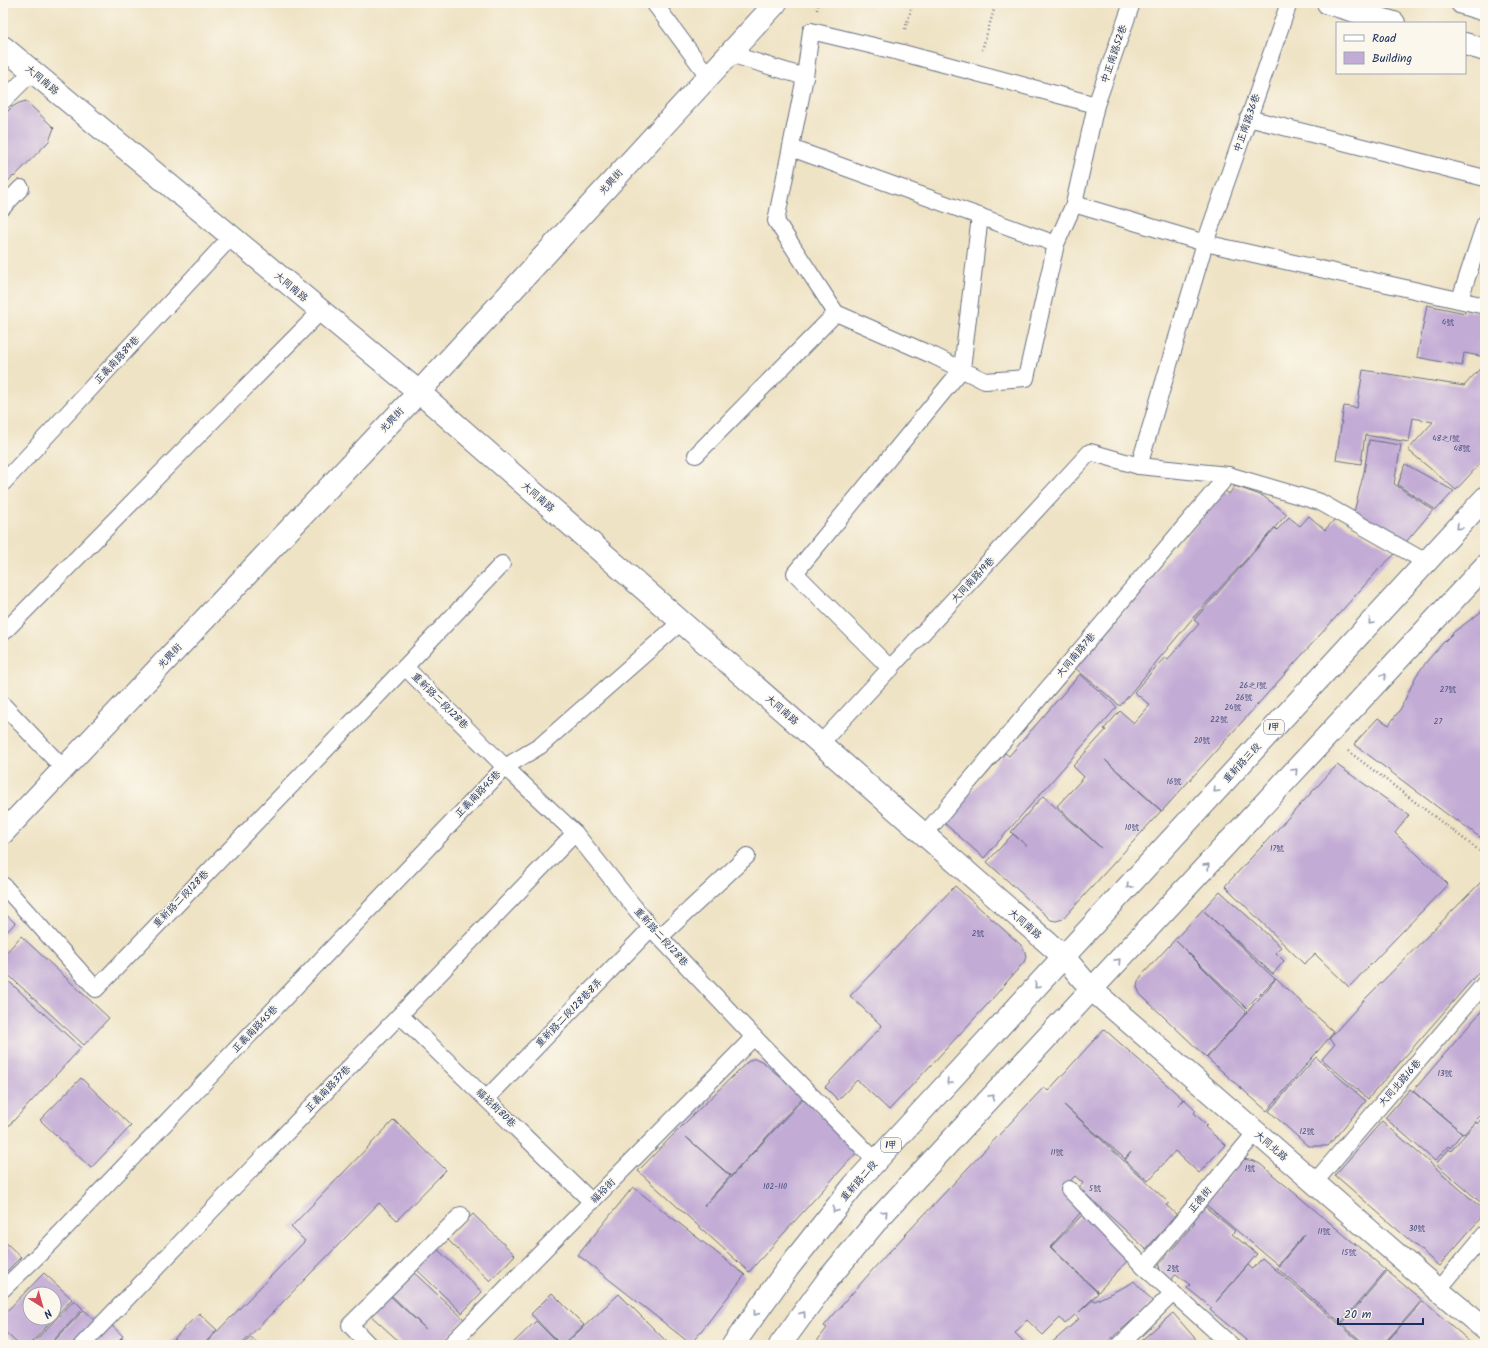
<svg xmlns="http://www.w3.org/2000/svg" width="1488" height="1348" font-family="Kalam,'LXGW WenKai TC',sans-serif">
  <style>
    .building { fill: #c2abd5; fill-rule: evenodd }
    .lines { fill: none; stroke-linecap: round; stroke-linejoin: round }
    .lane-casing { stroke: #656e82; stroke-width: 18 }
    .street-casing { stroke: #656e82; stroke-width: 24 }
    .secondary-casing { stroke: #656e82; stroke-width: 24 }
    .primary-casing { stroke: #656e82; stroke-width: 24 }
    .path { stroke: #656e82; stroke-width: 2.5; stroke-dasharray: 1 3; stroke-linecap: butt }
    .lane { stroke: #fff; stroke-width: 16 }
    .street { stroke: #fff; stroke-width: 22 }
    .secondary { stroke: #fff; stroke-width: 22 }
    .primary { stroke: #fff; stroke-width: 22 }
    .oneway { stroke: #8d97ae }
    .labels { text-anchor: middle; dominant-baseline: central; stroke-width: 3; stroke-linejoin: round; paint-order: stroke }
    .number-label { font-size: 8px; fill: #454e7c }
    .shield { fill: #fbf7ec; stroke: #5e6b89; stroke-width: 1 }
    .shield-label { font-size: 9px; font-weight: bold; fill: #1b2f5e }
    .street-label { font-size: 10px; fill: #1b2f5e; stroke: #fbf7ec }
  </style>
  <rect width="100%" height="100%" fill="#fbf7ec"/>
  <filter id="ink" filterUnits="userSpaceOnUse"><feTurbulence type="fractalNoise" baseFrequency=".025" numOctaves="2"/><feDisplacementMap in="SourceGraphic" scale="8" xChannelSelector="R" yChannelSelector="G"/><feConvolveMatrix kernelMatrix="1 2 1 2 8 2 1 2 1" color-interpolation-filters="sRGB"/></filter>
  <filter id="wash" filterUnits="userSpaceOnUse"><feTurbulence type="fractalNoise" baseFrequency=".012" numOctaves="4" result="noise"/><feDisplacementMap in="SourceGraphic" scale="16" xChannelSelector="R" yChannelSelector="G"/><feGaussianBlur stdDeviation="0.9" result="paint"/><feColorMatrix in="noise" values="0 0 0 0 0 0 0 0 0 0 0 0 0 0 0 0 0 1.4 0 .05"/><feComposite in="paint" operator="in"/></filter>
  <g filter="url(#wash)">
    <rect width="100%" height="100%" fill="#efe3c5"/>
    <g id="blocks">
      <!-- building -->
      <g class="building">
        <polygon points="26,101 54,128 49,141 14,177 13,176 3,187 3,116 12,107 19,103"/>
        <polygon points="1427,305 1465,313 1465,310 1485,314 1485,357 1464,353 1462,366 1417,357"/>
        <polygon points="1485,363 1485,458 1456,490 1408,450 1433,422 1413,418 1409,442 1365,435 1361,464 1336,460 1344,406 1357,408 1363,370 1464,386"/>
        <polygon points="1369,440 1401,445 1394,484 1433,510 1406,542 1354,512 1364,472"/>
        <polygon points="1405,464 1454,491 1436,510 1398,485"/>
        <polygon points="1235,486 1263,496 1287,514 1192,619 1120,706 1075,668 1225,491 1229,494"/>
        <polygon points="1309,516 1325,530 1335,519 1396,553 1380,568 1162,811 1105,760 1161,811 1063,919 1056,921 1051,920 987,862 1013,834 1027,846 1011,832 1043,796 1101,848 1057,806 1084,777 1073,766 1106,730 1104,729 1120,711 1134,723 1150,705 1134,692 1165,657 1168,659 1199,624 1194,620 1275,528 1277,530 1289,517 1300,526"/>
        <polygon points="1485,609 1485,841 1457,820 1456,821 1354,744 1378,718 1389,725 1401,708 1416,676 1427,661 1441,645 1455,631"/>
        <polygon points="1080,674 1117,707 984,858 944,823 1005,753 1009,756"/>
        <polygon points="1337,765 1409,815 1395,833 1448,884 1349,987 1315,954 1304,964 1225,886"/>
        <polygon points="1485,878 1485,965 1368,1099 1322,1059 1335,1044 1329,1039 1365,999"/>
        <polygon points="955,886 1022,946 1025,952 1026,957 1024,962 986,1006 889,1110 857,1080 838,1100 825,1087 882,1026 850,996"/>
        <polygon points="1220,891 1281,947 1276,953 1284,961 1273,974 1204,911 1275,979 1246,1008 1176,941 1247,1012 1206,1057 1145,999 1140,994 1137,987 1138,981 1142,975"/>
        <polygon points="3,912 15,923 3,936"/>
        <polygon points="21,936 109,1018 84,1045 3,970 3,948 7,952"/>
        <polygon points="3,976 81,1048 3,1132"/>
        <polygon points="1276,979 1334,1032 1267,1111 1207,1058"/>
        <polygon points="1485,1007 1485,1110 1464,1134 1413,1091"/>
        <polygon points="1104,1029 1183,1099 1178,1105 1184,1099 1196,1110 1194,1113 1207,1125 1205,1127 1225,1145 1199,1173 1175,1151 1148,1181 1125,1160 1131,1152 1125,1159 1064,1105 1169,1203 1166,1205 1177,1215 1146,1249 1079,1188 1083,1183 1075,1176 1060,1191 1082,1211 1050,1247 1098,1293 1079,1312 1093,1300 1095,1301 1130,1284 1134,1281 1153,1302 1104,1345 1049,1345 1079,1319 1075,1315 1065,1324 1060,1318 1043,1335 1027,1320 1015,1333 1027,1345 814,1345 827,1328 824,1326 875,1267 1044,1087 1048,1091"/>
        <polygon points="1316,1057 1366,1101 1328,1146 1308,1146 1269,1111"/>
        <polygon points="752,1059 757,1059 763,1062 803,1097 731,1176 686,1137 730,1176 704,1206 804,1098 857,1152 749,1272 638,1171 678,1130 746,1063"/>
        <polygon points="81,1078 131,1126 91,1168 40,1120"/>
        <polygon points="1410,1089 1462,1133 1450,1148 1448,1146 1435,1161 1385,1118"/>
        <polygon points="1485,1114 1485,1206 1436,1164 1449,1149 1451,1151 1476,1122 1477,1124"/>
        <polygon points="394,1120 446,1170 397,1220 379,1203 241,1345 204,1345 305,1241 291,1227"/>
        <polygon points="1382,1121 1485,1211 1485,1213 1439,1266 1335,1175"/>
        <polygon points="1243,1159 1254,1161 1260,1164 1386,1270 1341,1323 1277,1268 1305,1234 1278,1265 1205,1204"/>
        <polygon points="633,1187 745,1275 691,1344 578,1255"/>
        <polygon points="1204,1206 1235,1231 1232,1234 1257,1254 1216,1302 1248,1265 1253,1269 1262,1258 1364,1345 1252,1345 1210,1310 1212,1308 1187,1288 1190,1285 1176,1274 1170,1281 1160,1271 1159,1265 1195,1222 1193,1220"/>
        <polygon points="473,1214 515,1255 490,1281 448,1240"/>
        <polygon points="1082,1215 1128,1260 1098,1292 1051,1247"/>
        <polygon points="3,1240 21,1257 3,1275"/>
        <polygon points="433,1245 482,1292 462,1313 413,1266"/>
        <polygon points="411,1270 464,1319 440,1345 403,1345 369,1314 388,1294 426,1329 389,1293"/>
        <polygon points="1387,1271 1422,1300 1383,1345 1366,1345 1342,1324"/>
        <path d="M44 1273 72 1299 29 1345H19L3 1330V1315ZM30 1294H54V1318H30Z"/>
        <polygon points="552,1293 584,1325 563,1345 561,1345 531,1314"/>
        <polygon points="619,1294 670,1345 564,1345"/>
        <polygon points="74,1300 83,1309 49,1345 31,1345"/>
        <polygon points="1423,1301 1474,1345 1384,1345"/>
        <polygon points="84,1310 95,1320 71,1345 50,1345"/>
        <polygon points="199,1313 217,1330 203,1345 168,1345"/>
        <polygon points="1173,1313 1200,1344 1199,1345 1136,1345"/>
        <polygon points="536,1321 560,1345 511,1345"/>
        <polygon points="108,1322 123,1336 114,1345 86,1345"/>
        <polygon points="251,1337 260,1345 243,1345"/>
        <polygon points="122,1338 129,1345 115,1345"/>
      </g>
    </g>
  </g>
  <g filter="url(#ink)">
    <use href="#blocks" fill-opacity="0" stroke="#656e82" stroke-width="1"/>
    <g class="lines">
      <!-- lane casing -->
      <g class="lane-casing">
        <g id="lane">
          <polyline points="654,3 708,76"/>
          <polyline points="730,54 805,77"/>
          <polyline points="3,101 32,72"/>
          <polyline points="1096,105 899,52 811,31 805,77 776,221 836,313 934,356 985,381 1026,378 1056,244 1074,204 1096,105 1132,3"/>
          <polyline points="1248,118 1485,178"/>
          <polyline points="791,148 1056,244"/>
          <polyline points="1074,204 1205,243 1485,306"/>
          <polyline points="3,207 21,188"/>
          <polyline points="1460,299 1485,223"/>
          <polyline points="696,455 836,313"/>
          <polyline points="1139,466 1205,243 1289,3"/>
          <polyline points="3,483 231,237"/>
          <polyline points="3,633 321,311"/>
          <polyline points="405,667 502,564"/>
          <polyline points="891,669 795,573 962,369 980,216"/>
          <polyline points="3,705 64,769"/>
          <polyline points="820,744 1090,452 1139,466 1228,475 1320,502 1426,562"/>
          <polyline points="924,835 1228,475"/>
          <polyline points="3,885 96,989 405,667 505,767 575,833 651,928 754,1037 876,1161"/>
          <polyline points="660,937 747,856"/>
          <polyline points="400,1015 592,1202"/>
          <polyline points="487,1098 651,928"/>
          <polyline points="1314,1183 1485,983"/>
          <polyline points="1069,1189 1144,1267"/>
          <polyline points="3,1289 50,1244 505,767 540,746 681,622"/>
          <polyline points="1438,1290 1485,1234"/>
          <polyline points="82,1345 575,833"/>
          <polyline points="369,1345 350,1325 461,1215"/>
          <polyline points="450,1345 754,1037"/>
          <polyline points="1120,1345 1173,1293"/>
          <polyline points="1231,1345 1144,1267 1256,1132"/>
        </g>
      </g>
      <!-- street casing -->
      <g class="street-casing">
        <g id="street">
          <polyline points="3,47 419,392 1064,957 1091,989 1438,1290 1485,1329"/>
          <polyline points="3,833 419,392 776,3"/>
        </g>
      </g>
      <!-- secondary casing -->
      <g class="secondary-casing">
        <g id="secondary">
          <polyline points="1328,3 1394,23"/>
          <polyline points="1462,3 1485,10"/>
          <polyline points="1465,44 1485,50"/>
        </g>
      </g>
      <!-- primary casing -->
      <g class="primary-casing">
        <g id="primary">
          <polyline points="733,1345 788,1268 854,1185 1485,498"/>
          <polyline points="780,1345 829,1278 880,1217 1485,566"/>
        </g>
      </g>
      <!-- path -->
      <g class="path">
        <polyline points="817,10 818,3"/>
        <polyline points="905,29 913,3"/>
        <polyline points="982,50 996,3"/>
        <polyline points="1348,751 1485,855"/>
      </g>
      <!-- lane -->
      <use href="#lane" class="lane"/>
      <!-- street -->
      <use href="#street" class="street"/>
      <!-- secondary -->
      <use href="#secondary" class="secondary"/>
      <!-- primary -->
      <use href="#primary" class="primary"/>
    </g>
    <!-- one-way arrows -->
    <defs><path id="oneway-chevron" d="M-2-3.5L2.5 0L-2 3.5" fill="none" stroke-width="1.6" stroke-linecap="round" stroke-linejoin="round"/></defs>
    <g class="oneway">
      <use href="#oneway-chevron" transform="translate(1459 527) rotate(133)"/>
      <use href="#oneway-chevron" transform="translate(1371 622) rotate(133)"/>
      <use href="#oneway-chevron" transform="translate(1384 676) rotate(-47)"/>
      <use href="#oneway-chevron" transform="translate(1295 771) rotate(-47)"/>
      <use href="#oneway-chevron" transform="translate(1216 790) rotate(133)"/>
      <use href="#oneway-chevron" transform="translate(1207 866) rotate(-47)"/>
      <use href="#oneway-chevron" transform="translate(1129 886) rotate(133)"/>
      <use href="#oneway-chevron" transform="translate(1118 961) rotate(-47)"/>
      <use href="#oneway-chevron" transform="translate(1037 986) rotate(133)"/>
      <use href="#oneway-chevron" transform="translate(949 1082) rotate(133)"/>
      <use href="#oneway-chevron" transform="translate(992 1097) rotate(-47)"/>
      <use href="#oneway-chevron" transform="translate(835 1210) rotate(128)"/>
      <use href="#oneway-chevron" transform="translate(885 1213) rotate(-47)"/>
      <use href="#oneway-chevron" transform="translate(756 1313) rotate(126)"/>
      <use href="#oneway-chevron" transform="translate(803 1314) rotate(-54)"/>
    </g>
  </g>
  <g class="labels">
    <!-- number labels -->
    <g class="number-label">
      <text x="1448" y="322">4號</text>
      <text x="1446" y="438">48之1號</text>
      <text x="1462" y="448">48號</text>
      <text x="1253" y="685">26之1號</text>
      <text x="1448" y="689">27號</text>
      <text x="1244" y="697">26號</text>
      <text x="1233" y="707">24號</text>
      <text x="1219" y="719">22號</text>
      <text x="1438" y="721">27</text>
      <text x="1202" y="740">20號</text>
      <text x="1174" y="781">16號</text>
      <text x="1132" y="827">10號</text>
      <text x="1277" y="848">17號</text>
      <text x="978" y="933">2號</text>
      <text x="1445" y="1073">13號</text>
      <text x="1307" y="1131">12號</text>
      <text x="1057" y="1152">11號</text>
      <text x="1250" y="1168">1號</text>
      <text x="775" y="1186">102-110</text>
      <text x="1095" y="1188">5號</text>
      <text x="1417" y="1228">30號</text>
      <text x="1324" y="1231">11號</text>
      <text x="1349" y="1252">15號</text>
      <text x="1173" y="1268">2號</text>
    </g>
    <!-- shield labels -->
    <g class="shield">
      <rect x="1264" y="720" width="20" height="14" rx="3"/>
      <rect x="881" y="1138" width="20" height="14" rx="3"/>
    </g>
    <g class="shield-label">
      <text x="1274" y="727">1甲</text>
      <text x="891" y="1145">1甲</text>
    </g>
    <!-- street labels -->
    <g class="street-label">
      <text transform="translate(1114 54) rotate(-71)">中正南路52巷</text>
      <text transform="translate(42 80) rotate(40)">大同南路</text>
      <text transform="translate(1247 123) rotate(-71)">中正南路36巷</text>
      <text transform="translate(611 182) rotate(-48)">光興街</text>
      <text transform="translate(291 287) rotate(40)">大同南路</text>
      <text transform="translate(117 360) rotate(-47)">正義南路89巷</text>
      <text transform="translate(392 420) rotate(-47)">光興街</text>
      <text transform="translate(538 497) rotate(41)">大同南路</text>
      <text transform="translate(973 580) rotate(-47)">大同南路19巷</text>
      <text transform="translate(1076 655) rotate(-50)">大同南路7巷</text>
      <text transform="translate(170 656) rotate(-47)">光興街</text>
      <text transform="translate(440 701) rotate(45)">重新路二段128巷</text>
      <text transform="translate(782 710) rotate(41)">大同南路</text>
      <text transform="translate(1242 763) rotate(-47)">重新路三段</text>
      <text transform="translate(478 794) rotate(-46)">正義南路45巷</text>
      <text transform="translate(181 899) rotate(-46)">重新路二段128巷</text>
      <text transform="translate(1025 924) rotate(41)">大同南路</text>
      <text transform="translate(661 937) rotate(48)">重新路二段128巷</text>
      <text transform="translate(569 1013) rotate(-46)">重新路二段128巷8弄</text>
      <text transform="translate(255 1029) rotate(-46)">正義南路45巷</text>
      <text transform="translate(1400 1083) rotate(-49)">大同北路16巷</text>
      <text transform="translate(328 1089) rotate(-46)">正義南路37巷</text>
      <text transform="translate(496 1108) rotate(44)">福裕街80巷</text>
      <text transform="translate(1271 1146) rotate(41)">大同北路</text>
      <text transform="translate(859 1181) rotate(-49)">重新路二段</text>
      <text transform="translate(603 1191) rotate(-45)">福裕街</text>
      <text transform="translate(1200 1200) rotate(-50)">正德街</text>
    </g>
  </g>
  <!-- margin -->
  <rect width="1488" height="1348" fill="none" stroke="#fbf7ec" stroke-width="16"/>
  <!-- legend -->
  <rect x="1336" y="22" width="130" height="52" fill="#fbf7ec" stroke="#a1a7b3"/>
  <rect x="1344" y="35" width="20" height="6" fill="#ffffff" stroke="#a1a7b3"/>
  <text x="1372" y="42" font-size="12" fill="#1b2f5e">Road</text>
  <rect x="1344" y="52" width="20" height="12" fill="#c2abd5" stroke="#a1a7b3"/>
  <text x="1372" y="62" font-size="12" fill="#1b2f5e">Building</text>
  <!-- north arrow -->
  <g transform="translate(42 1306) rotate(143)"><circle r="19" fill="#fbf7ec" stroke="#a1a7b3"/>
  <path d="M0-3L7 15L0 10L-7 15Z" fill="#d1495b"/>
  <text y="-6" font-size="11" font-weight="bold" text-anchor="middle" fill="#1b2f5e">N</text>
  </g>
  <!-- scale -->
  <path d="M1338 1318v6h85v-6" fill="none" stroke="#1b2f5e" stroke-width="2"/>
  <text x="1344" y="1318" font-size="12" fill="#1b2f5e" stroke="#fbf7ec" stroke-width="3" paint-order="stroke">20 m</text>
</svg>
